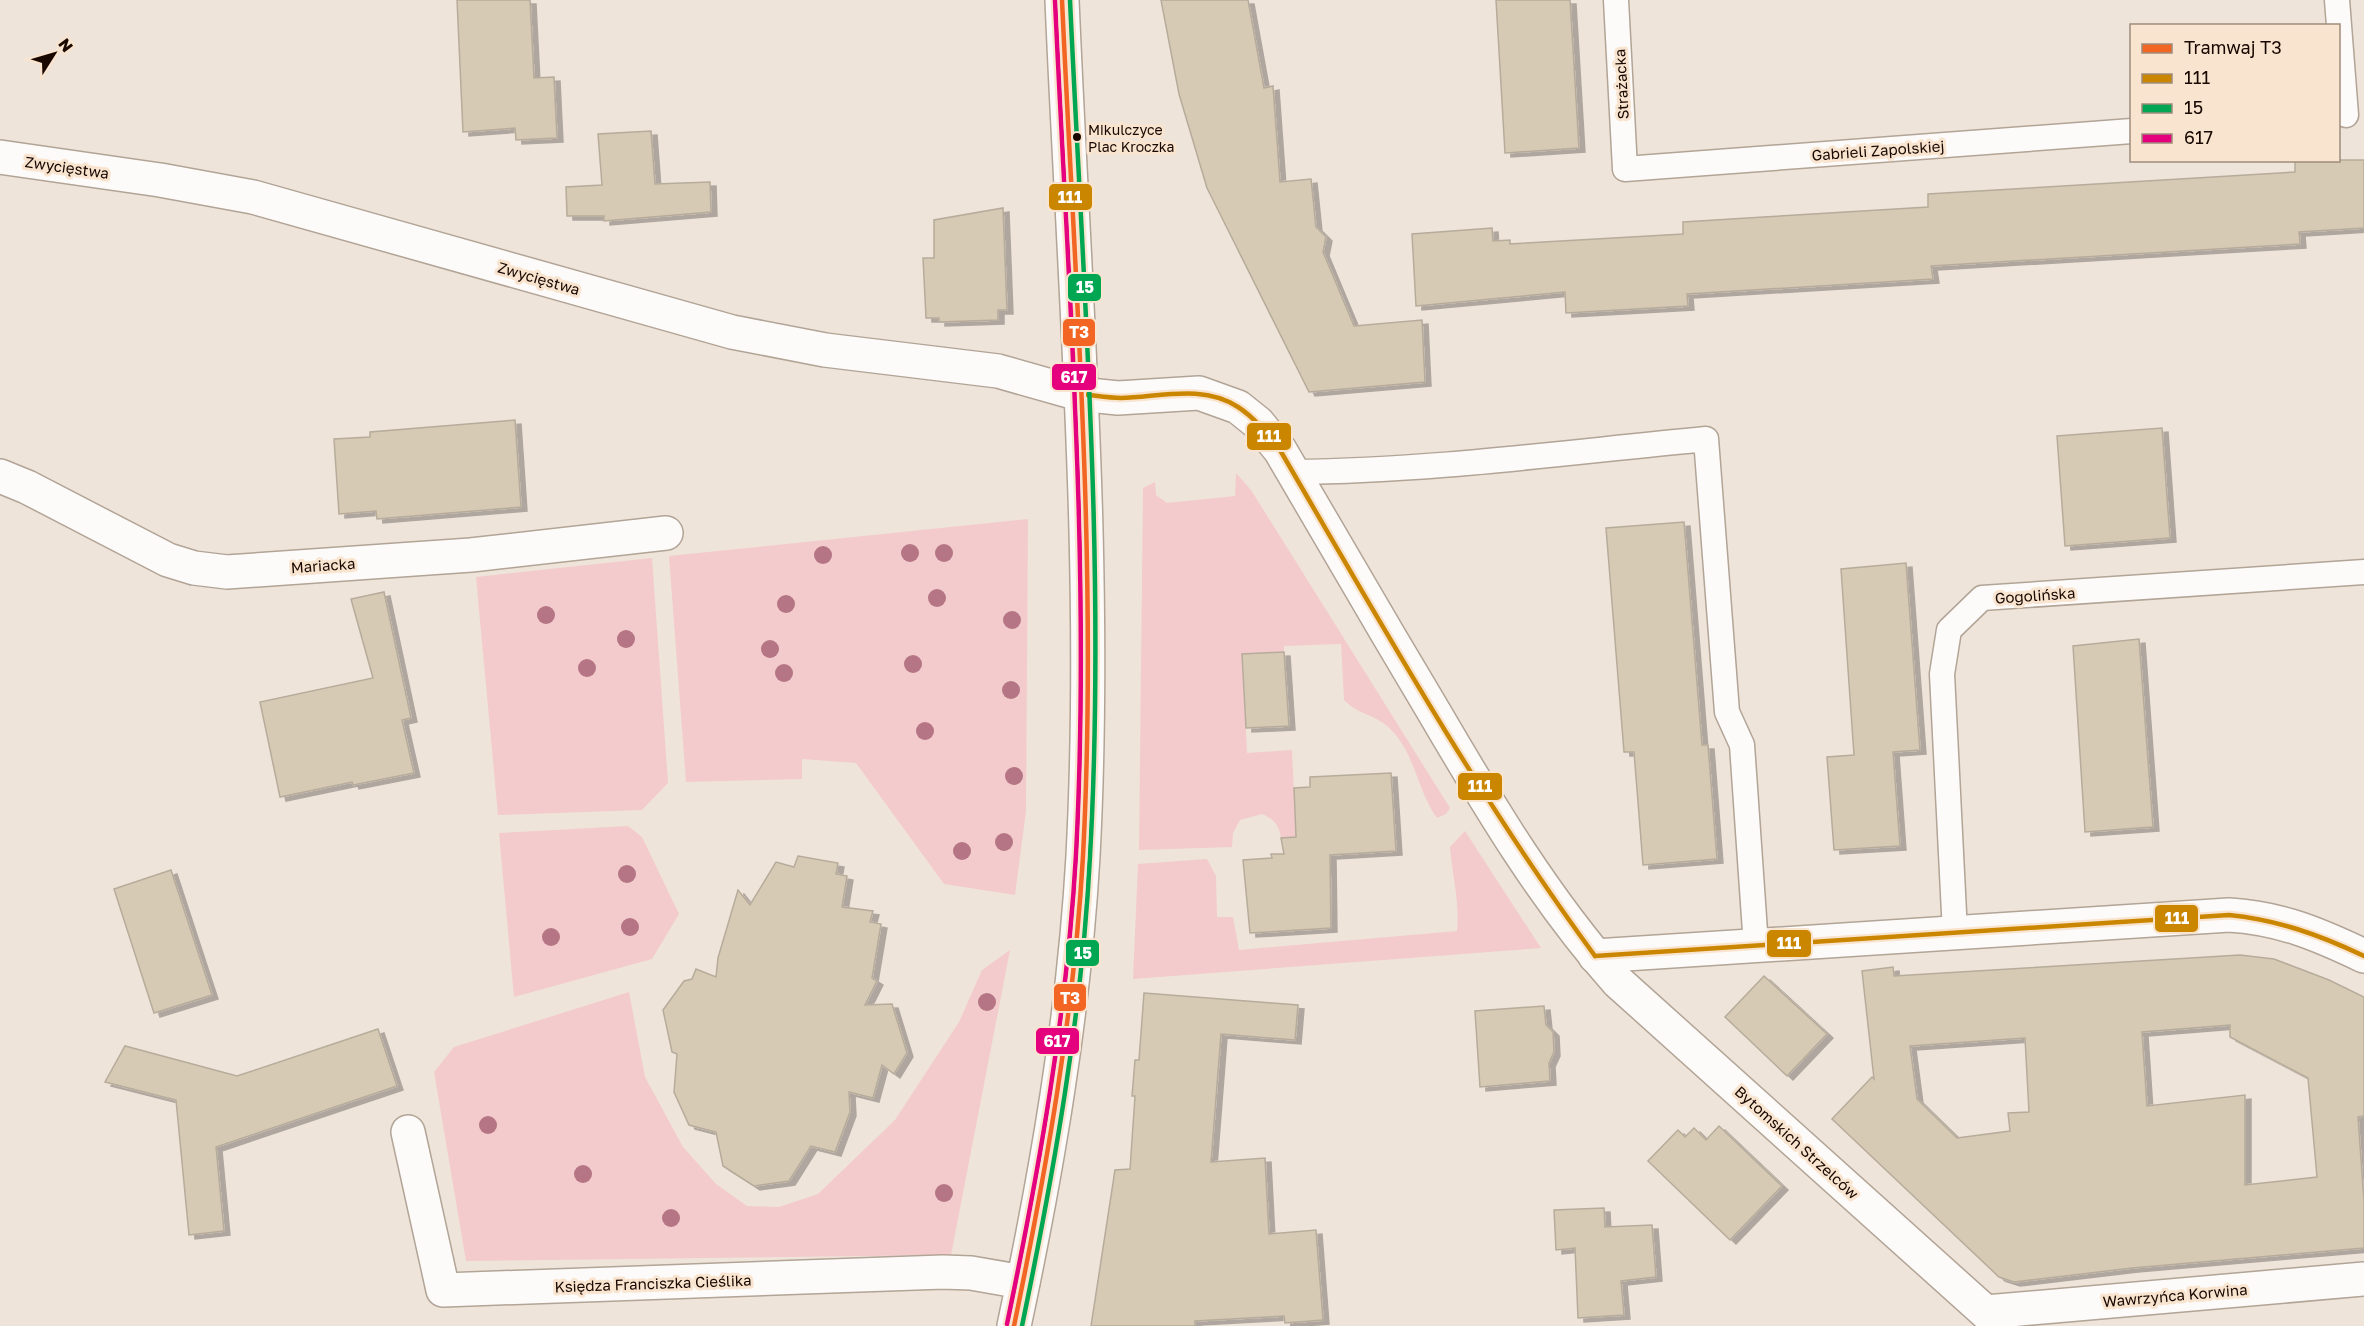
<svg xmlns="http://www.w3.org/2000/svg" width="2364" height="1326" font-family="'Golos Text',sans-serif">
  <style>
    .green { fill: #f3cbcc }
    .building { fill: #d6cab5; stroke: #b7ac9b; stroke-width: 1.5; fill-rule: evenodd; filter: url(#shadow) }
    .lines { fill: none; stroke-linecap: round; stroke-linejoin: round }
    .service-casing { stroke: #b2a496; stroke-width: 27 }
    .minor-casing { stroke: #b2a496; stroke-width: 36 }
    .secondary-casing { stroke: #b2a496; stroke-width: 36 }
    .service { stroke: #fdfbf9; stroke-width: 24 }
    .minor { stroke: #fdfbf9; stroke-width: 33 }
    .secondary { stroke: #fdfbf9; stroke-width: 33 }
    .bus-1-casing { stroke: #f9e4cf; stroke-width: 9 }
    .bus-2-casing { stroke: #f9e4cf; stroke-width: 9 }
    .bus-3-casing { stroke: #f9e4cf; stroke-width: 9 }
    .bus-1 { stroke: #cb8600; stroke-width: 4.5 }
    .bus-2 { stroke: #00a651; stroke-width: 4.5 }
    .bus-3 { stroke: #e5007d; stroke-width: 4.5 }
    .tram-1-casing { stroke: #f9e4cf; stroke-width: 9 }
    .tram-1 { stroke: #f26522; stroke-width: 4.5 }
    .tree { fill: #b57584 }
    .bus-dot { fill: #190800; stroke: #f9e4cf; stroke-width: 2 }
    .labels { text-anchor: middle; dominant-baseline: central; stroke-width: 6; stroke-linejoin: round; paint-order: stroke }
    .bus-label { font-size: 14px; fill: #190800; stroke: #f9e4cf; text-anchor: start }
    .street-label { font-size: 15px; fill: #190800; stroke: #f9e4cf }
    .line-badge { stroke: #f9e4cf; stroke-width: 2 }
    .badge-label { font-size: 16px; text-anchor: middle; font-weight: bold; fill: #fff }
  </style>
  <defs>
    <filter id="shadow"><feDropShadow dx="6" dy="4" stdDeviation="0" flood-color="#0004"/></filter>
  </defs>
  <rect width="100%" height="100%" fill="#efe4d9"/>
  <!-- green -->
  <g class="green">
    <path d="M1236 473 1251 490 1450 808 1446 814 1437 818C1418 792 1416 758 1394 733 1377 713 1361 717 1344 700L1341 644 1284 646V652L1242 654 1247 753 1292 750 1296 837 1281 838C1279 825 1274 819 1262 814L1240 820 1233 833 1232 847 1139 850 1143 488 1155 482 1156 495 1167 503 1235 496Z"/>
    <polygon points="1028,519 1026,811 1015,895 944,884 856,763 802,759 802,779 686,782 669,556"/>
    <polygon points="652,558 668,783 642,810 498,815 476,577"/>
    <polygon points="628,826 642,837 679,914 652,959 514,997 499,833"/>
    <path d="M1465 831 1541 948 1133 979 1138 864 1207 859 1216 876 1217 917H1233L1239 950 1457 931C1460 903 1452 875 1450 847Z"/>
    <polygon points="1010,950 951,1255 466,1261 434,1072 454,1047 629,992 645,1077 683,1147 716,1184 747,1206 779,1207 818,1194 895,1120 959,1022 982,970"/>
  </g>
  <!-- building -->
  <g class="building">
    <polygon points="457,0 530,0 534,78 554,77 557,138 516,140 515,128 463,132"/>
    <polygon points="1161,0 1248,0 1264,88 1273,86 1280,182 1311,179 1316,227 1326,237 1323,252 1354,326 1422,320 1425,382 1309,392 1207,188 1179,94"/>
    <polygon points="1496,0 1570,0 1579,148 1505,153"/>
    <polygon points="651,131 655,184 710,182 711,212 604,221 604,216 567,216 566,187 602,185 598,134"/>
    <polygon points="2295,160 2364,160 2364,228 2299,232 2300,244 1931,266 1933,279 1687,294 1688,306 1566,313 1565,292 1416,306 1412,234 1492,228 1493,241 1510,240 1510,244 1683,234 1683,222 1928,207 1928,194 2295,172"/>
    <polygon points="1003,208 1007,310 998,310 998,320 939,322 939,318 926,318 923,258 934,258 934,220"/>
    <polygon points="515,420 521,507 377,519 376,511 339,514 334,439 370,437 370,432"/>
    <polygon points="2162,428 2170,538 2065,546 2057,436"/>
    <polygon points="1684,522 1702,745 1708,745 1717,859 1643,865 1634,752 1624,752 1606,528"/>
    <polygon points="1906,563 1920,750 1893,752 1900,846 1834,850 1827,757 1854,755 1841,569"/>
    <polygon points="384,592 411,718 402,720 414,773 353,785 352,782 280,797 260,702 373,678 351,599"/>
    <polygon points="2139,639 2153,827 2085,832 2073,646"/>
    <polygon points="1284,652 1289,726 1246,728 1242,654"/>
    <polygon points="1391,773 1396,851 1330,855 1331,928 1250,933 1243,860 1272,858 1271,854 1284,854 1281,838 1296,837 1294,788 1310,787 1310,777"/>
    <polygon points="798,856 838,863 836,874 847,876 842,907 873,911 870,922 881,924 872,978 877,981 865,1005 892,1004 907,1053 894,1074 882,1065 873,1098 849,1092 850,1112 835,1152 811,1146 789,1181 754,1186 723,1166 716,1132 689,1125 674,1092 677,1054 672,1052 663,1010 684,981 692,979 696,969 716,977 718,958 738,890 750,905 776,862 794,867"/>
    <polygon points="171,870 212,995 154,1013 114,889"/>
    <path d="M2240 955 2274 959 2329 980 2364 997V1116L2358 1117 2364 1202V1248L2132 1268 2014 1282 1999 1277 1832 1119 1872 1077 1874 1079 1862 971 1893 967 1894 976ZM2230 1025V1037L2308 1078 2317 1177 2245 1185V1095L2147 1106 2142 1032ZM2025 1038 2029 1112 2008 1113 2010 1131 1957 1138 1917 1099 1910 1046Z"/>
    <polygon points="1764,976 1827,1034 1787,1076 1725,1017"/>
    <polygon points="1144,993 1298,1005 1295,1040 1221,1034 1211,1162 1265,1158 1269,1234 1316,1230 1323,1320 1285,1323 1284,1316 1195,1321 1195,1326 1091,1326 1115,1170 1130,1169 1135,1096 1132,1096 1135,1060 1139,1060"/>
    <polygon points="1544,1006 1546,1025 1553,1032 1554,1052 1549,1063 1550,1081 1480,1087 1475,1011"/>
    <polygon points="378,1029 397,1086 216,1147 224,1231 189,1235 176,1100 105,1082 125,1046 237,1076"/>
    <polygon points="1719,1126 1782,1186 1730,1240 1648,1161 1678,1130 1685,1137 1694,1128 1706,1140"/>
    <polygon points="1604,1208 1605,1227 1652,1225 1656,1277 1621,1281 1624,1315 1578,1318 1575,1248 1556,1250 1554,1210"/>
  </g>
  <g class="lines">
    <!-- service casing -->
    <g class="service-casing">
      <g id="service">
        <polyline points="1616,0 1625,169 2132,131"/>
        <polyline points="2337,0 2346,115"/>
        <path d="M1293 472C1431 471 1568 452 1706 439L1727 712 1742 745 1756 946"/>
        <polyline points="1955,933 1942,674 1949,630 1982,598 2364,572"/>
      </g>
    </g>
    <!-- minor casing -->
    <g class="minor-casing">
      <g id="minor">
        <path d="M0 157 160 180 253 197 732 332 825 350 998 371 1079 394 1118 398 1199 393 1238 407 1258 423 1280 450C1331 537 1382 625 1434 712 1489 806 1545 900 1618 982L2001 1326"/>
        <polyline points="0,476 27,487 168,560 194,568 227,572 471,555 666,533"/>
        <path d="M1595 956 2229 915C2280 918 2318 934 2364 956"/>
        <polyline points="408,1132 443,1290 943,1272 971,1273 1023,1282"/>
        <polyline points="1986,1312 2364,1279"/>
      </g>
    </g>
    <!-- secondary casing -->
    <g class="secondary-casing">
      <path id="secondary" d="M1014 1326C1047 1171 1074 1014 1083 856 1098 571 1074 285 1062 0"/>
    </g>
    <!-- service -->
    <use href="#service" class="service"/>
    <!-- minor -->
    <use href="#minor" class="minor"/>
    <!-- secondary -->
    <use href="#secondary" class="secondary"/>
    <!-- bus-1 casing -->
    <g class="bus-1-casing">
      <g id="bus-1">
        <polyline points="1062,0 1079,394"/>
        <path d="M1079 394C1093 395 1107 398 1121 398 1160 397 1203 384 1238 407 1255 418 1267 434 1280 450 1380 622 1477 795 1595 956"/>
        <path d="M1595 956 2229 915C2278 920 2320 935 2364 956"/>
      </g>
    </g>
    <!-- bus-2 casing -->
    <g class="bus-2-casing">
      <path id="bus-2" d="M1022 1326C1054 1171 1082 1015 1090 856 1106 571 1083 285 1070 0"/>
    </g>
    <!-- bus-3 casing -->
    <g class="bus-3-casing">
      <path id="bus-3" d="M1007 1324C1039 1170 1067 1013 1076 855 1091 570 1068 285 1055 0"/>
    </g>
    <!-- bus-1 -->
    <use href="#bus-1" class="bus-1"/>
    <!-- bus-2 -->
    <use href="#bus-2" class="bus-2"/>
    <!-- bus-3 -->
    <use href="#bus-3" class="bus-3"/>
    <!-- tram-1 casing -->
    <g class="tram-1-casing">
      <path id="tram-1" d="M1014 1326C1046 1171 1074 1015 1083 856 1098 571 1075 285 1062 0"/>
    </g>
    <!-- tram-1 -->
    <use href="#tram-1" class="tram-1"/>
  </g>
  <!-- trees -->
  <g class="tree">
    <circle cx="910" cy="553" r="9"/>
    <circle cx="944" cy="553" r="9"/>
    <circle cx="823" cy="555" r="9"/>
    <circle cx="937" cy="598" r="9"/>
    <circle cx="786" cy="604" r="9"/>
    <circle cx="546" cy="615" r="9"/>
    <circle cx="1012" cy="620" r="9"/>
    <circle cx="626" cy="639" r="9"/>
    <circle cx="770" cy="649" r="9"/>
    <circle cx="913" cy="664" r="9"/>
    <circle cx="587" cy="668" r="9"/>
    <circle cx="784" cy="673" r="9"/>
    <circle cx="1011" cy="690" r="9"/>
    <circle cx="925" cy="731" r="9"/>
    <circle cx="1014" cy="776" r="9"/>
    <circle cx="1004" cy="842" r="9"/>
    <circle cx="962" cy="851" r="9"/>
    <circle cx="627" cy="874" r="9"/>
    <circle cx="630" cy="927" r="9"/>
    <circle cx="551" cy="937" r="9"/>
    <circle cx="987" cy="1002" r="9"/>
    <circle cx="488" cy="1125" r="9"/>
    <circle cx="583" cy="1174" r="9"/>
    <circle cx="944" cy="1193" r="9"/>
    <circle cx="671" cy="1218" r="9"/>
  </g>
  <!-- markers -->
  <circle class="bus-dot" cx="1077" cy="137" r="5"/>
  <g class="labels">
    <!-- bus labels -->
    <g class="bus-label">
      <text x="1088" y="129">Mikulczyce<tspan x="1088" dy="17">Plac Kroczka</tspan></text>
    </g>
    <!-- street labels -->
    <g class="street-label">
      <text transform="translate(1621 84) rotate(-93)">Strażacka</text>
      <text transform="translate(1878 150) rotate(-4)">Gabrieli Zapolskiej</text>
      <text transform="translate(67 167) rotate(8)">Zwycięstwa</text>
      <text transform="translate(539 278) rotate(16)">Zwycięstwa</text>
      <text transform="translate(323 565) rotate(-4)">Mariacka</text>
      <text transform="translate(2035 595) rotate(-4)">Gogolińska</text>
      <text transform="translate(1797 1142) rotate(42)">Bytomskich Strzelców</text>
      <text transform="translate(653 1283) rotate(-2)">Księdza Franciszka Cieślika</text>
      <text transform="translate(2175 1295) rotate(-5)">Wawrzyńca Korwina</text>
    </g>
  </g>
  <g class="line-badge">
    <rect x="1048" y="183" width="45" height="28" rx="6" fill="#cb8600"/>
    <rect x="1067" y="273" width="35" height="29" rx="6" fill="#00a651"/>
    <rect x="1062" y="318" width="34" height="29" rx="6" fill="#f26522"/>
    <rect x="1051" y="363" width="46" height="28" rx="6" fill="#e5007d"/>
    <rect x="1246" y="422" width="46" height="29" rx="6" fill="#cb8600"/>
    <rect x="1457" y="772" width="46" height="29" rx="6" fill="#cb8600"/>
    <rect x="2154" y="904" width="45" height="29" rx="6" fill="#cb8600"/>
    <rect x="1766" y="929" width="46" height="29" rx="6" fill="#cb8600"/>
    <rect x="1065" y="939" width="35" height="28" rx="6" fill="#00a651"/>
    <rect x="1053" y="983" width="34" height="29" rx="6" fill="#f26522"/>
    <rect x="1035" y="1027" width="45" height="28" rx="6" fill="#e5007d"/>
  </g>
  <g class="badge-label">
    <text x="1070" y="203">111</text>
    <text x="1085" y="293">15</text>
    <text x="1079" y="338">T3</text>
    <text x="1074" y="383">617</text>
    <text x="1269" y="442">111</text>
    <text x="1480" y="792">111</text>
    <text x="2177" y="924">111</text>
    <text x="1789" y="949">111</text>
    <text x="1083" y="959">15</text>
    <text x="1070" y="1004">T3</text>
    <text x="1057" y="1047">617</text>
  </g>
  <!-- legend -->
  <rect x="2130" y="24" width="210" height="138" fill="#f9e4cf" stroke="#9f8c7c" stroke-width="1.5"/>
  <rect x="2142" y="44" width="30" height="9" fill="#f26522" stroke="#9f8c7c" stroke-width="1.5"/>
  <text x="2184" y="54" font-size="18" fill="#190800">Tramwaj T3</text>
  <rect x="2142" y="74" width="30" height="9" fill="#cb8600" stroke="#9f8c7c" stroke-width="1.5"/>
  <text x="2184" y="84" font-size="18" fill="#190800">111</text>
  <rect x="2142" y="104" width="30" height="9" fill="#00a651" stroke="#9f8c7c" stroke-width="1.5"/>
  <text x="2184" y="114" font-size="18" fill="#190800">15</text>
  <rect x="2142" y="134" width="30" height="9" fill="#e5007d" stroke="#9f8c7c" stroke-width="1.5"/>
  <text x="2184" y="144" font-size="18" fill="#190800">617</text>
  <!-- north arrow -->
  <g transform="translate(54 54) rotate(53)" stroke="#f9e4cf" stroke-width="4.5" paint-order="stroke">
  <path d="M0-4.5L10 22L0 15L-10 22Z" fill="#190800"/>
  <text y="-9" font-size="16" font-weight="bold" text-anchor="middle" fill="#190800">N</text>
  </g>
</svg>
